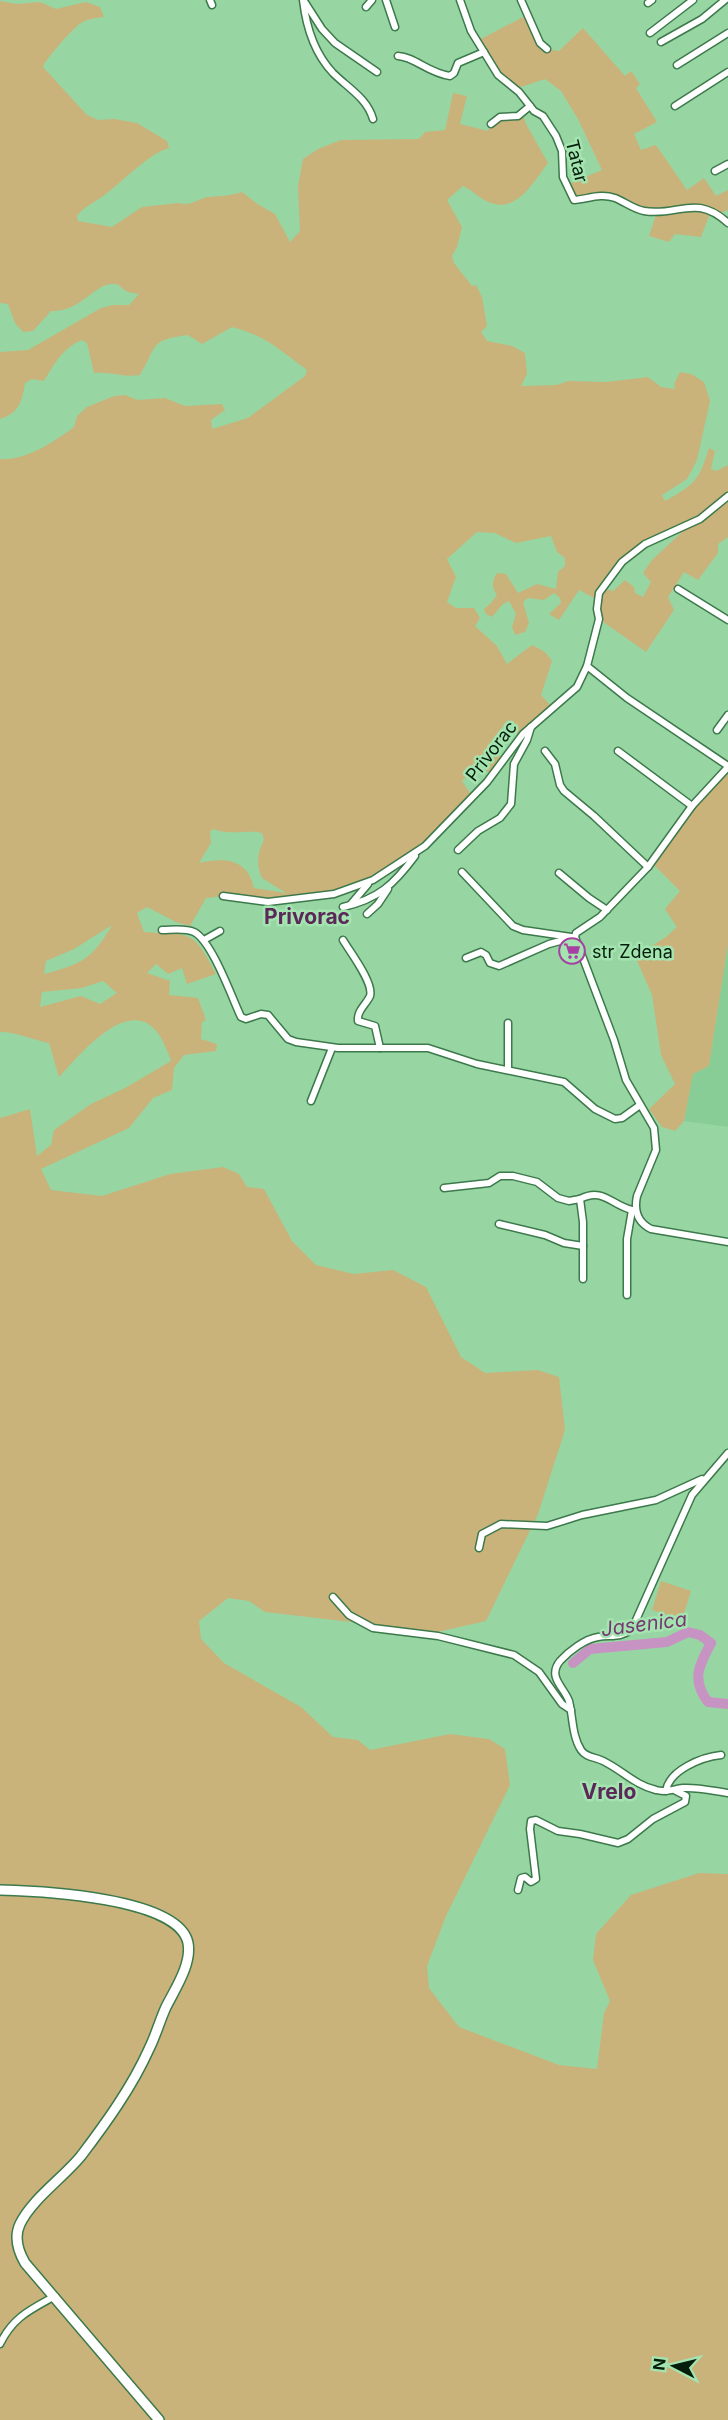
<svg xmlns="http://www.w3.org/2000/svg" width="728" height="2420" font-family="Inter,sans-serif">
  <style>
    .built { fill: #87cd95 }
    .green { fill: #c9b37a; fill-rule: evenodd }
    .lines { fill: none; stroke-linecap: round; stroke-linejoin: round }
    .river { stroke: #c793c2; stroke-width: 10 }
    .street-casing { stroke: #3c794b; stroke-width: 9 }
    .primary-casing { stroke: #3c794b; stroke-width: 12 }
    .street { stroke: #fff; stroke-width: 6 }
    .primary { stroke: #fff; stroke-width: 9 }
    .labels { text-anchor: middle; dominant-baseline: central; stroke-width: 5; stroke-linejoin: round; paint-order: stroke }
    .street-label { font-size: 18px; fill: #051e0b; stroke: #a4e4b0 }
    .poi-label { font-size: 18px; fill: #051e0b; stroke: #a4e4b0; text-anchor: start }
    .water-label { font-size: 20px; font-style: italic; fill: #763872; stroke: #a4e4b0 }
    .quarter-label { font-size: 21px; font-weight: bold; fill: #5b2858; stroke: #a4e4b0 }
  </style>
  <rect width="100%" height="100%" fill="#97d6a3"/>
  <!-- built -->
  <polygon class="built" points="728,944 728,1127 684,1121 693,1074 709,1066"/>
  <!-- green -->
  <g class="green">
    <path d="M0 1 17 4 40 2 56 9 86 2 100 7 104 17C96 18 87 19 81 23 74 27 44 61 43 67L87 115 98 120 114 119 137 123 167 141 169 148C150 153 124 180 107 193 98 201 84 206 77 216L78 221 112 227 142 207 179 203C190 207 197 199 208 197 220 196 230 196 242 192L259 205 275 214 290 242 300 231 298 186 303 159 318 149 341 140 419 139 425 132 445 130 453 93 467 96 460 124 488 131 491 124 522 112 526 124 548 163C533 182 516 216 486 201 478 197 472 190 463 186L447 200 462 227 457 247 452 256 454 263 472 286 476 285 482 297 487 326 481 332 487 341 512 346 525 353 527 374 521 386 557 385 568 381 606 382 648 377 661 387 675 389 674 384 680 372 691 374 704 382 710 401 697 460 687 479 662 495 665 501C694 485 699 481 709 448L715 451 711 469 716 471 728 465V537L718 544V553L698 580 684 572 668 597 674 610 646 652 599 619 597 609 604 589 613 591 625 580 634 587 635 593 643 597 651 582 643 573 652 560 682 532 684 527 634 551 602 588 598 600 579 590 559 620 549 614 561 603 560 598 554 593 544 600 528 598 523 602 529 623 525 632 515 635 512 627 516 614 509 601 503 604 492 617 486 614 484 609 491 603 497 595C491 586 492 582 497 573L506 574 518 593 537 584 556 589 558 572 565 566V558L557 552 551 536 516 543 495 533 477 532 447 559 456 577 447 602 456 608H474L480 618 475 626 497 646 507 664 532 645 545 652 552 661 541 695 551 706 519 737 508 720 489 744 502 758 491 775 479 764 462 781 473 798 425 846 373 880 347 891 280 901 223 896 206 898 190 926 176 922 147 907 137 913 144 932C192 935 193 929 216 974L187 984 182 968 168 974 156 964 147 973 170 981 169 995 198 998 206 1020 202 1022 201 1039 217 1044 216 1051 184 1055 174 1068 172 1090 153 1098 129 1128 41 1169 51 1190 102 1196 170 1174 223 1167 239 1174 247 1187 264 1189 292 1241 316 1265 354 1274 393 1270 426 1287 461 1357 485 1373 538 1370 559 1377 565 1430 538 1514 486 1621 437 1632 265 1612 249 1601 228 1598 199 1621 201 1639 224 1663 301 1707 333 1737 358 1740 370 1750 450 1734 489 1739 505 1749 510 1785 446 1916 427 1966 429 1988 459 2027 559 2065 597 2069 604 2013 610 2001 593 1960 596 1934 631 1895 699 1873 728 1874V2420H0V1118L30 1109 37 1156 51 1145 54 1130 91 1104 125 1088 171 1061C167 1050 161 1033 150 1025 120 1004 77 1058 59 1077L49 1043C33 1040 17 1032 0 1032V459C25 461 54 442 74 427L77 416 87 407 114 396 125 395 138 400 165 398 185 406 222 404 225 410 211 420 212 429 248 418 305 376 307 370C278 349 268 337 232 327L202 344 188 335C149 340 158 345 140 375 125 378 110 371 94 373L87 343 82 340C64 347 54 364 44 381L32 379 25 383C22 402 19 413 0 419V352L28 350 101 308 113 305H129L139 294C135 293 129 293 126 291 121 288 120 284 114 284 95 282 82 312 51 311L33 331 23 332 15 323 8 304 0 303ZM213 829C232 836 250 829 262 833L264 840C257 853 256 865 262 878L286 893 254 888C248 859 225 857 199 863L211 843 210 832ZM112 925C92 960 81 964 44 974L46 961 74 949ZM103 981 117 993 100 1004 81 996 40 1007 42 992 82 988Z"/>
    <polygon points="527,15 547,49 559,51 583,28 625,76 631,71 640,84 636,88 657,122 634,134 641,150 656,145 687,190 704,178 716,196 728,190 728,210 718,214 711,211 701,237 675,234 669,242 649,236 657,212 645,211 617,199 574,200 566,185 602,170 578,119 561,91 545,79 515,89 504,81 477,41"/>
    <polygon points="728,769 728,944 709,1066 693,1074 684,1121 675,1131 662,1127 649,1109 675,1084 661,1055 652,995 635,956 666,937 677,927 665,909 680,891 653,864 695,807"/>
    <polygon points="661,1581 691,1591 682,1620 652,1610"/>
  </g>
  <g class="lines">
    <!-- river -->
    <path class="river" d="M573 1663 590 1649 667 1642 688 1632 700 1635 711 1643C699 1665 691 1680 708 1702L728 1704"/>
    <!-- street casing -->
    <g class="street-casing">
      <g id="street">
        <polyline points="210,0 212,5"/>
        <path d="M303 0C306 26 315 54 333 73 348 88 367 98 373 119"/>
        <polyline points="386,0 395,27"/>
        <path d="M460 0 471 31 498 75 519 92 534 111 543 116 556 136 562 151 563 177 574 200C588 199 600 193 615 198 625 202 633 209 644 211 678 217 695 193 728 223"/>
        <polyline points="521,0 540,43 547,49"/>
        <polyline points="304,1 322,29 335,43 377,72"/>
        <polyline points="648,3 652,0"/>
        <polyline points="366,7 372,0"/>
        <polyline points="650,33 693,0"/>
        <polyline points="661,42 702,19 725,0"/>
        <path d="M398 56C415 57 428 73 450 76L454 73 458 63 484 52"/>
        <polyline points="677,65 728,33"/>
        <polyline points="675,106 728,72"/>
        <polyline points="491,124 500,117 518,116 530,106"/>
        <polyline points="715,171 728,164"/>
        <polyline points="678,589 728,620"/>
        <polyline points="587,666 627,698 728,766"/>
        <polyline points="717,730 728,715"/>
        <polyline points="545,751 555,764 560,785 564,791 594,816 648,867"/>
        <polyline points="618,751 692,806"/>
        <polyline points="458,850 478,831 500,818 511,804 514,764 527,740 531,727"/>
        <polyline points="462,872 513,926 523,930 571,937"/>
        <polyline points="559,873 589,898 607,910"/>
        <polyline points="223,896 268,902 334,894 373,880 425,846 487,782 523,734 577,687 587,666 599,619 597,609 599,593 622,562 645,544 700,519 728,496"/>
        <polyline points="351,904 368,884"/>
        <path d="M343 907C379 899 394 884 415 856"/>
        <polyline points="367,914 378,904 388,889"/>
        <path d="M162 930C172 930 185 928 194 932 212 941 232 998 241 1017L246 1019 261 1014 268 1015 288 1039 296 1042 338 1048H428L477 1064 564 1082 595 1109 615 1119 622 1118 640 1105"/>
        <path d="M575 937 614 1040 626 1080 654 1128 656 1150 637 1196C634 1210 637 1222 651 1229L728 1242"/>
        <polyline points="204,940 220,931"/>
        <path d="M343 940C350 952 374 983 370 996 366 1005 357 1010 358 1021L375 1026 380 1048"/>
        <polyline points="466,958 481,952 486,955 490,963 499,966 549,944 575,937 576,933 600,917 648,867 692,806 728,767"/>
        <polyline points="508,1070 508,1023"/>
        <polyline points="311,1101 332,1048"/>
        <polyline points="444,1188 489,1183 500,1176 513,1176 537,1182 558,1198 569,1201 580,1199"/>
        <polyline points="499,1224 545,1235 564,1243 583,1246"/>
        <path d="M583 1279V1222L580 1199C603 1187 611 1205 632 1210"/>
        <polyline points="627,1295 627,1239 632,1210 635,1210"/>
        <path d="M728 1453 692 1495 632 1629C621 1638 612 1635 598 1637 585 1639 569 1651 560 1661 547 1677 564 1687 569 1701 573 1717 572 1736 581 1750 586 1758 597 1757 605 1762 623 1771 635 1785 656 1790 666 1793 673 1789 683 1788 697 1787 714 1791 728 1793"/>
        <polyline points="479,1548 482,1534 501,1524 547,1526 582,1515 656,1500 702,1479"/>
        <polyline points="333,1597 349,1615 373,1628 438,1636 514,1655 539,1672 562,1704 571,1710"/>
        <path d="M666 1791C669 1770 702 1757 721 1755"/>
        <polyline points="518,1890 521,1878 525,1877 531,1882 536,1879 530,1829 531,1821 536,1820 558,1831 580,1834 618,1843 628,1839 653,1819 685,1802 686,1796 676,1791"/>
        <path d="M0 2344C13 2317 30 2310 55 2296"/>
      </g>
    </g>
    <!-- primary casing -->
    <g class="primary-casing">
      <path id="primary" d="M0 1890C38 1891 179 1897 188 1943 192 1964 175 1989 166 2007 160 2020 156 2035 149 2049 132 2087 106 2123 81 2156 63 2178 32 2199 20 2224 14 2237 18 2251 25 2263L159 2420"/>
    </g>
    <!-- street -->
    <use href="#street" class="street"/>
    <!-- primary -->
    <use href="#primary" class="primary"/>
  </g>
  <!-- icons -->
  <defs>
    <g id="supermarket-ring" transform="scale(1.35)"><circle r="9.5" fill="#a4e4b0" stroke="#a840a3" stroke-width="1.5"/><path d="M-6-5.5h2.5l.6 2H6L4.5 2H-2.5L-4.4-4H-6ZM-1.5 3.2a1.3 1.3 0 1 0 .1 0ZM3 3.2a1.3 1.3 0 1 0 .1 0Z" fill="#a840a3"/></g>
  </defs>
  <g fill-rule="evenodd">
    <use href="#supermarket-ring" x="572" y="951"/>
  </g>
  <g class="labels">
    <!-- street labels -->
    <g class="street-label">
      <text transform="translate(577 161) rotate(76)">Tatar</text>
      <text transform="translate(491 751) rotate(-52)">Privorac</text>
    </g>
    <!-- poi labels -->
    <g class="poi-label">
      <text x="592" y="951">str Zdena</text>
    </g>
    <!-- water labels -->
    <g class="water-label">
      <text transform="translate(644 1624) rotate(-7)">Jasenica</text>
    </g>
    <!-- quarter labels -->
    <g class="quarter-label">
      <text x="307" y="916">Privorac</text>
      <text x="609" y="1791">Vrelo</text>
    </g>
  </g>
  <!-- north arrow -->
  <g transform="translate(674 2366) rotate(277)" stroke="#a4e4b0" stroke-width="4.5" paint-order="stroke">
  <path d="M0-4.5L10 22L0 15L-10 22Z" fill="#051e0b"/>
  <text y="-9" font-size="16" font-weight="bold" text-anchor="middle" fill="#051e0b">N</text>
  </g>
</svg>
